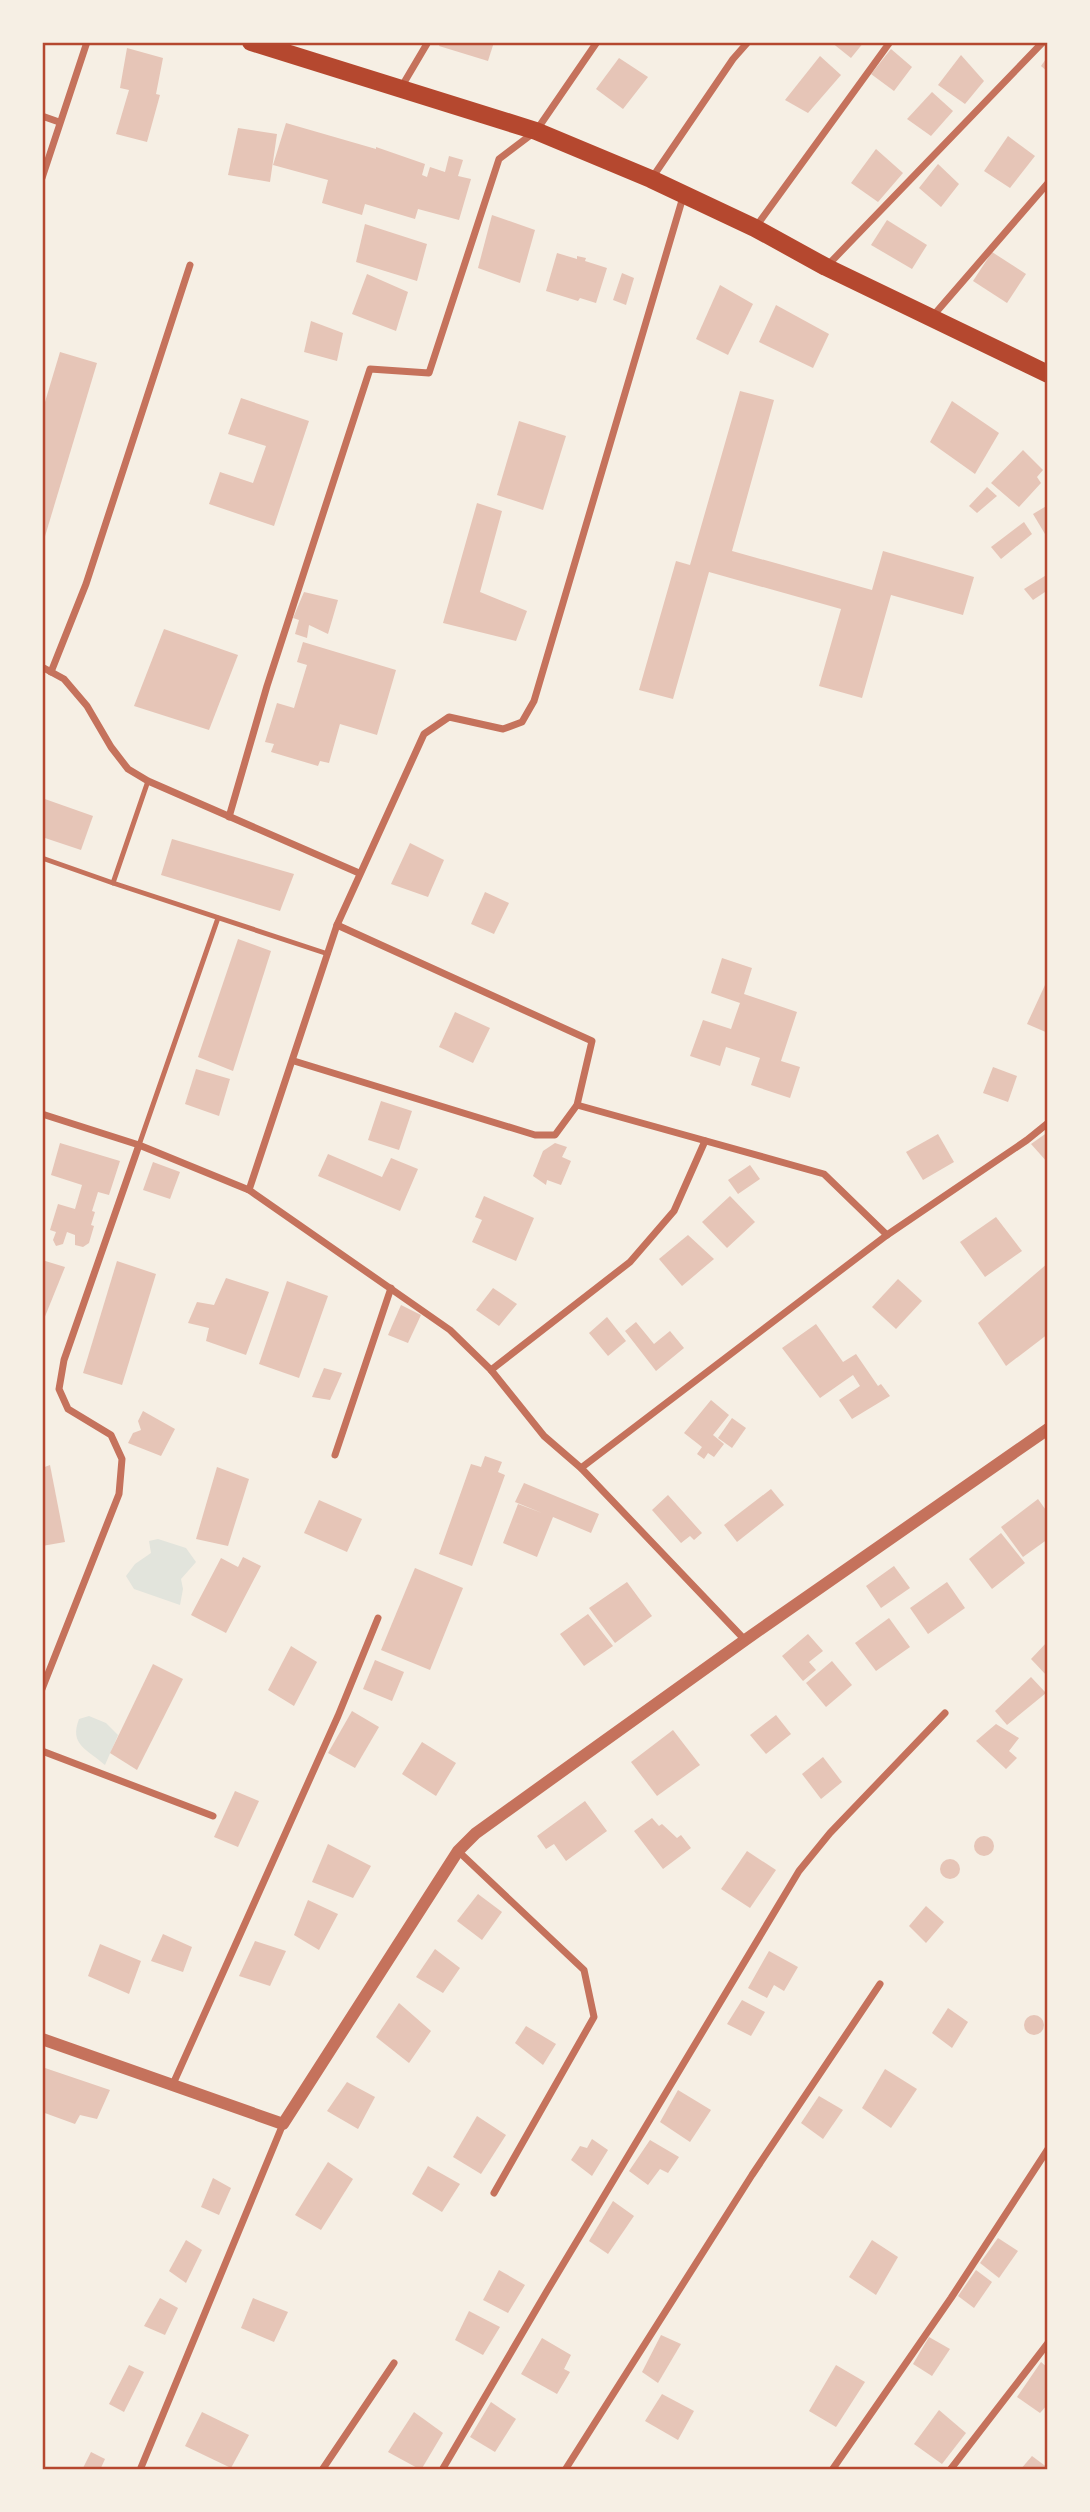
<svg xmlns="http://www.w3.org/2000/svg" width="1090" height="2512" font-family="'Noto Sans',sans-serif">
  <style>
    .green { fill: #e2e4dc }
    .building { fill: #e6c5b7 }
    .lines { fill: none; stroke-linecap: round; stroke-linejoin: round }
    .service { stroke: #c5725c; stroke-width: 5 }
    .minor { stroke: #c5725c; stroke-width: 7 }
    .tertiary { stroke: #c5725c; stroke-width: 12 }
    .trunk { stroke: #b5482f; stroke-width: 18 }
    .neatline { fill: none; stroke: #b5482f; stroke-width: 2.5 }
  </style>
  <rect width="100%" height="100%" fill="#f6efe4"/>
  <!-- green -->
  <g class="green">
    <polygon points="158,1539 186,1548 196,1562 181,1579 183,1589 180,1605 134,1589 126,1576 135,1564 151,1553 149,1541"/>
    <path d="M89 1716 106 1723 118 1735 105 1765C87 1749 69 1745 79 1719Z"/>
  </g>
  <!-- building -->
  <g class="building">
    <polygon points="441,42 494,42 488,61 439,46"/>
    <polygon points="831,42 864,42 851,58"/>
    <polygon points="127,48 163,58 156,94 160,95 147,142 116,134 129,90 120,88"/>
    <polygon points="891,49 912,67 894,91 871,74"/>
    <polygon points="961,55 984,81 965,104 938,85"/>
    <polygon points="820,56 841,75 808,113 785,100"/>
    <polygon points="1048,56 1048,72 1041,66"/>
    <polygon points="619,58 648,77 623,109 596,89"/>
    <polygon points="932,92 953,111 931,136 907,119"/>
    <polygon points="286,123 376,149 376,147 425,164 422,175 427,177 430,167 445,172 449,156 463,160 458,176 471,179 459,220 418,209 415,219 365,204 362,215 322,203 328,180 273,165"/>
    <polygon points="238,128 277,134 270,182 228,175"/>
    <polygon points="1008,136 1035,156 1010,188 984,171"/>
    <polygon points="876,149 903,173 878,202 851,183"/>
    <polygon points="938,164 959,184 941,207 919,188"/>
    <polygon points="492,215 535,230 520,283 478,268"/>
    <polygon points="887,220 927,245 912,269 871,245"/>
    <polygon points="365,224 427,244 417,281 356,262"/>
    <polygon points="992,252 1026,274 1007,303 973,281"/>
    <polygon points="557,253 577,259 577,256 586,258 585,261 607,268 596,303 580,298 578,301 546,291"/>
    <polygon points="622,273 634,278 626,305 613,300"/>
    <polygon points="367,274 408,292 396,331 352,314"/>
    <polygon points="720,285 753,304 728,355 696,339"/>
    <polygon points="776,305 829,334 813,368 759,342"/>
    <polygon points="311,321 343,333 337,361 304,352"/>
    <polygon points="60,352 97,363 43,543 42,412"/>
    <polygon points="740,391 774,400 732,551 872,590 883,551 974,577 963,615 891,595 862,698 819,686 841,609 709,572 673,699 639,690 676,561 690,565"/>
    <polygon points="241,398 309,421 274,526 209,504 220,472 253,483 266,446 228,434"/>
    <polygon points="952,401 999,433 975,474 930,442"/>
    <polygon points="519,421 566,436 543,510 497,495"/>
    <polygon points="1023,450 1043,470 1037,477 1041,483 1019,507 991,483"/>
    <polygon points="987,487 997,496 977,513 969,506"/>
    <polygon points="477,503 502,511 480,592 527,611 516,641 443,623"/>
    <polygon points="1048,505 1048,539 1033,514"/>
    <polygon points="1024,522 1032,534 1001,559 991,547"/>
    <polygon points="1048,574 1048,590 1033,600 1024,589"/>
    <polygon points="304,592 338,600 328,634 309,625 307,638 295,634 299,620 293,618"/>
    <polygon points="164,629 238,655 209,730 134,706"/>
    <polygon points="303,642 396,670 377,735 340,724 329,763 320,761 318,766 271,752 274,744 265,742 277,703 294,708 307,665 297,662"/>
    <polygon points="42,798 93,816 81,850 42,837"/>
    <polygon points="172,839 294,874 280,911 161,875"/>
    <polygon points="410,843 444,860 428,897 391,884"/>
    <polygon points="485,892 509,903 494,934 471,924"/>
    <polygon points="238,939 271,951 233,1071 198,1057"/>
    <polygon points="722,958 752,968 744,994 797,1012 781,1061 800,1067 790,1098 751,1085 760,1058 726,1047 720,1066 690,1056 703,1020 731,1029 740,1003 711,993"/>
    <polygon points="1045,985 1048,986 1048,1033 1027,1024"/>
    <polygon points="455,1012 490,1028 473,1063 439,1047"/>
    <polygon points="993,1067 1017,1076 1008,1102 983,1093"/>
    <polygon points="196,1069 230,1079 219,1116 185,1104"/>
    <polygon points="381,1101 412,1111 399,1150 368,1140"/>
    <polygon points="1048,1132 1048,1163 1031,1144"/>
    <polygon points="938,1134 954,1162 923,1180 906,1152"/>
    <polygon points="60,1143 120,1161 109,1195 98,1192 92,1211 95,1212 91,1225 94,1226 89,1243 83,1247 75,1245 75,1235 67,1232 63,1244 56,1246 53,1240 56,1232 50,1230 58,1204 75,1209 82,1185 51,1175"/>
    <polygon points="555,1143 567,1147 562,1157 571,1161 561,1185 547,1180 546,1185 533,1176 543,1151"/>
    <polygon points="328,1154 382,1177 391,1158 418,1169 400,1211 318,1176"/>
    <polygon points="153,1162 180,1172 170,1199 143,1190"/>
    <polygon points="750,1165 760,1179 738,1194 728,1180"/>
    <polygon points="484,1196 534,1218 516,1261 472,1242 482,1220 475,1217"/>
    <polygon points="730,1196 755,1222 727,1248 702,1222"/>
    <polygon points="996,1217 1022,1251 985,1277 960,1242"/>
    <polygon points="688,1235 714,1259 682,1286 659,1259"/>
    <polygon points="42,1260 65,1267 44,1319 42,1318"/>
    <polygon points="117,1261 156,1274 122,1385 83,1373"/>
    <polygon points="1048,1263 1048,1334 1006,1366 978,1323"/>
    <polygon points="226,1278 269,1292 246,1355 206,1341 209,1328 188,1323 197,1302 214,1305"/>
    <polygon points="898,1279 922,1301 896,1329 872,1307"/>
    <polygon points="287,1281 328,1296 299,1378 259,1364"/>
    <polygon points="493,1288 517,1304 499,1326 476,1310"/>
    <polygon points="401,1305 421,1315 408,1343 388,1335"/>
    <polygon points="607,1317 626,1341 608,1356 589,1333"/>
    <polygon points="636,1322 654,1344 670,1331 684,1348 656,1371 625,1331"/>
    <polygon points="816,1324 843,1362 856,1354 878,1386 881,1384 890,1396 852,1419 839,1400 860,1386 853,1375 820,1398 782,1348"/>
    <polygon points="324,1368 342,1373 330,1400 312,1397"/>
    <polygon points="711,1400 729,1415 713,1435 724,1444 714,1457 708,1453 704,1459 697,1454 702,1447 684,1433"/>
    <polygon points="143,1411 175,1429 161,1456 128,1443 133,1433 141,1430 138,1421"/>
    <polygon points="732,1418 746,1428 732,1448 718,1438"/>
    <polygon points="485,1456 502,1462 498,1472 505,1475 472,1566 439,1554 471,1464 481,1467"/>
    <polygon points="50,1465 65,1542 42,1546 42,1468"/>
    <polygon points="217,1467 249,1479 228,1546 196,1539"/>
    <polygon points="524,1483 599,1514 591,1533 553,1517 537,1557 503,1543 518,1504 542,1513 515,1502"/>
    <polygon points="771,1489 784,1505 737,1542 724,1525"/>
    <polygon points="668,1495 702,1533 694,1540 690,1536 681,1543 652,1510"/>
    <polygon points="1038,1499 1048,1513 1048,1539 1023,1557 1001,1527"/>
    <polygon points="319,1500 362,1519 347,1552 304,1533"/>
    <polygon points="1001,1533 1025,1563 992,1589 969,1559"/>
    <polygon points="243,1557 261,1566 226,1633 191,1615 221,1558 238,1567"/>
    <polygon points="894,1566 910,1588 881,1608 866,1586"/>
    <polygon points="415,1568 463,1588 430,1670 381,1650"/>
    <polygon points="627,1582 652,1616 615,1643 589,1608"/>
    <polygon points="947,1582 965,1608 928,1634 910,1608"/>
    <polygon points="588,1614 613,1646 584,1666 560,1634"/>
    <polygon points="889,1618 910,1647 876,1671 855,1643"/>
    <polygon points="808,1634 823,1651 809,1662 816,1670 803,1681 782,1656"/>
    <polygon points="1048,1641 1048,1677 1031,1659"/>
    <polygon points="291,1646 317,1662 294,1706 268,1690"/>
    <polygon points="375,1660 404,1672 392,1701 363,1689"/>
    <polygon points="832,1661 852,1685 826,1707 806,1683"/>
    <polygon points="153,1664 183,1679 137,1770 110,1753"/>
    <polygon points="1031,1677 1046,1693 1007,1725 995,1711"/>
    <polygon points="352,1711 379,1727 355,1768 328,1753"/>
    <polygon points="776,1715 791,1734 766,1754 750,1735"/>
    <polygon points="996,1724 1019,1738 1009,1751 1017,1758 1006,1769 976,1741"/>
    <polygon points="673,1730 700,1765 657,1796 631,1762"/>
    <polygon points="422,1742 456,1763 436,1796 402,1774"/>
    <polygon points="823,1757 842,1782 821,1799 802,1774"/>
    <polygon points="235,1791 259,1801 238,1847 214,1837"/>
    <polygon points="585,1801 607,1831 566,1861 554,1844 546,1849 537,1836"/>
    <polygon points="652,1818 659,1826 662,1824 677,1838 681,1835 691,1848 663,1869 634,1831"/>
    <circle cx="984" cy="1846" r="10"/>
    <polygon points="328,1844 371,1866 353,1898 312,1882"/>
    <polygon points="747,1851 776,1870 750,1908 721,1889"/>
    <circle cx="950" cy="1869" r="10"/>
    <polygon points="478,1894 502,1912 482,1940 457,1921"/>
    <polygon points="308,1900 338,1914 319,1950 294,1935"/>
    <polygon points="926,1906 944,1922 926,1943 909,1926"/>
    <polygon points="163,1934 192,1947 183,1972 151,1961"/>
    <polygon points="255,1941 286,1951 270,1986 239,1976"/>
    <polygon points="100,1944 141,1961 129,1994 88,1976"/>
    <polygon points="435,1949 460,1968 443,1993 416,1977"/>
    <polygon points="769,1951 798,1967 784,1991 774,1985 767,1998 748,1988"/>
    <polygon points="742,2000 765,2012 751,2036 727,2024"/>
    <polygon points="399,2003 431,2031 409,2063 376,2037"/>
    <polygon points="948,2008 968,2022 952,2048 932,2033"/>
    <circle cx="1034" cy="2025" r="10"/>
    <polygon points="526,2026 556,2044 543,2065 515,2043"/>
    <polygon points="45,2068 110,2090 97,2119 80,2115 75,2124 42,2112 42,2075"/>
    <polygon points="885,2069 917,2089 891,2128 862,2108"/>
    <polygon points="347,2082 375,2097 358,2129 327,2111"/>
    <polygon points="678,2090 711,2110 690,2142 660,2122"/>
    <polygon points="819,2096 843,2110 823,2139 801,2123"/>
    <polygon points="477,2116 506,2135 481,2174 453,2157"/>
    <polygon points="592,2139 608,2150 592,2176 571,2160 580,2146 587,2148"/>
    <polygon points="650,2140 679,2157 668,2173 660,2169 648,2185 629,2171"/>
    <polygon points="328,2162 353,2179 321,2230 295,2215"/>
    <polygon points="428,2166 460,2184 442,2212 412,2194"/>
    <polygon points="213,2178 231,2188 219,2215 201,2207"/>
    <polygon points="613,2201 634,2216 608,2254 589,2241"/>
    <polygon points="998,2238 1018,2251 999,2278 980,2263"/>
    <polygon points="186,2240 202,2250 186,2283 169,2271"/>
    <polygon points="872,2240 898,2257 876,2295 849,2277"/>
    <polygon points="499,2270 525,2285 508,2313 483,2300"/>
    <polygon points="976,2270 992,2282 974,2308 958,2296"/>
    <polygon points="160,2298 178,2308 165,2335 144,2326"/>
    <polygon points="253,2298 288,2312 274,2342 241,2328"/>
    <polygon points="469,2311 500,2327 483,2355 455,2340"/>
    <polygon points="661,2335 681,2344 658,2383 642,2372"/>
    <polygon points="929,2337 950,2349 932,2376 913,2364"/>
    <polygon points="542,2338 571,2355 564,2369 570,2372 557,2394 521,2374"/>
    <polygon points="1041,2362 1048,2368 1048,2404 1040,2413 1017,2397"/>
    <polygon points="129,2365 144,2372 124,2412 109,2404"/>
    <polygon points="836,2365 865,2382 836,2427 809,2411"/>
    <polygon points="662,2394 694,2411 678,2440 645,2421"/>
    <polygon points="491,2402 516,2419 495,2452 470,2437"/>
    <polygon points="939,2410 966,2433 942,2464 914,2444"/>
    <polygon points="202,2412 249,2435 231,2468 185,2446"/>
    <polygon points="414,2412 443,2433 421,2470 388,2452"/>
    <polygon points="91,2452 105,2459 100,2470 82,2470"/>
    <polygon points="1032,2456 1048,2468 1048,2470 1020,2470"/>
  </g>
  <g class="lines">
    <!-- service -->
    <g class="service">
      <polyline points="42,858 113,883 148,781"/>
      <polyline points="113,883 328,954"/>
      <polyline points="139,1145 218,918"/>
    </g>
    <!-- minor -->
    <g class="minor">
      <polyline points="402,86 428,42"/>
      <polyline points="42,116 59,122"/>
      <polyline points="42,178 87,42"/>
      <polyline points="652,178 733,59 748,42"/>
      <polyline points="755,228 890,42"/>
      <polyline points="827,266 1043,42"/>
      <polyline points="932,317 1048,183"/>
      <polyline points="42,667 64,679 87,706 111,747 128,769 148,781 359,873"/>
      <polyline points="51,672 86,584 190,265"/>
      <polyline points="229,817 267,686 370,369 429,373 499,159 536,131 597,42"/>
      <polyline points="294,1061 535,1135 555,1135 577,1105 592,1041 337,925"/>
      <polyline points="577,1105 824,1174 887,1235"/>
      <polyline points="42,1114 139,1145 249,1190 450,1330 491,1370 544,1436 581,1468 745,1640"/>
      <polyline points="249,1190 337,925 424,734 449,717 503,729 522,722 534,701 683,197"/>
      <polyline points="491,1370 630,1262 674,1211 705,1141"/>
      <polyline points="335,1455 391,1288"/>
      <polyline points="581,1468 887,1235 1027,1140 1048,1123"/>
      <polyline points="42,1689 119,1494 122,1459 111,1435 68,1409 59,1389 64,1360 139,1145"/>
      <polyline points="42,1751 213,1816"/>
      <polyline points="458,1851 584,1970 594,2017 494,2193"/>
      <polyline points="173,2084 338,1716 378,1618"/>
      <polyline points="140,2470 283,2124"/>
      <polyline points="322,2470 394,2363"/>
      <polyline points="442,2470 547,2291 799,1871 830,1833 945,1713"/>
      <polyline points="565,2470 752,2175 880,1984"/>
      <polyline points="832,2470 951,2298 1048,2149"/>
      <polyline points="950,2470 1048,2343"/>
    </g>
    <!-- tertiary -->
    <polyline class="tertiary" points="42,2039 283,2124 458,1851 476,1833 745,1640 1048,1429"/>
    <!-- trunk -->
    <polyline class="trunk" points="251,42 536,131 651,179 755,228 826,267 1048,374"/>
  </g>
  <!-- border -->
  <rect width="1090" height="2512" fill="none" stroke="#f6efe4" stroke-width="88"/>
  <rect x="44" y="44" width="1002" height="2424" class="neatline"/>
</svg>
